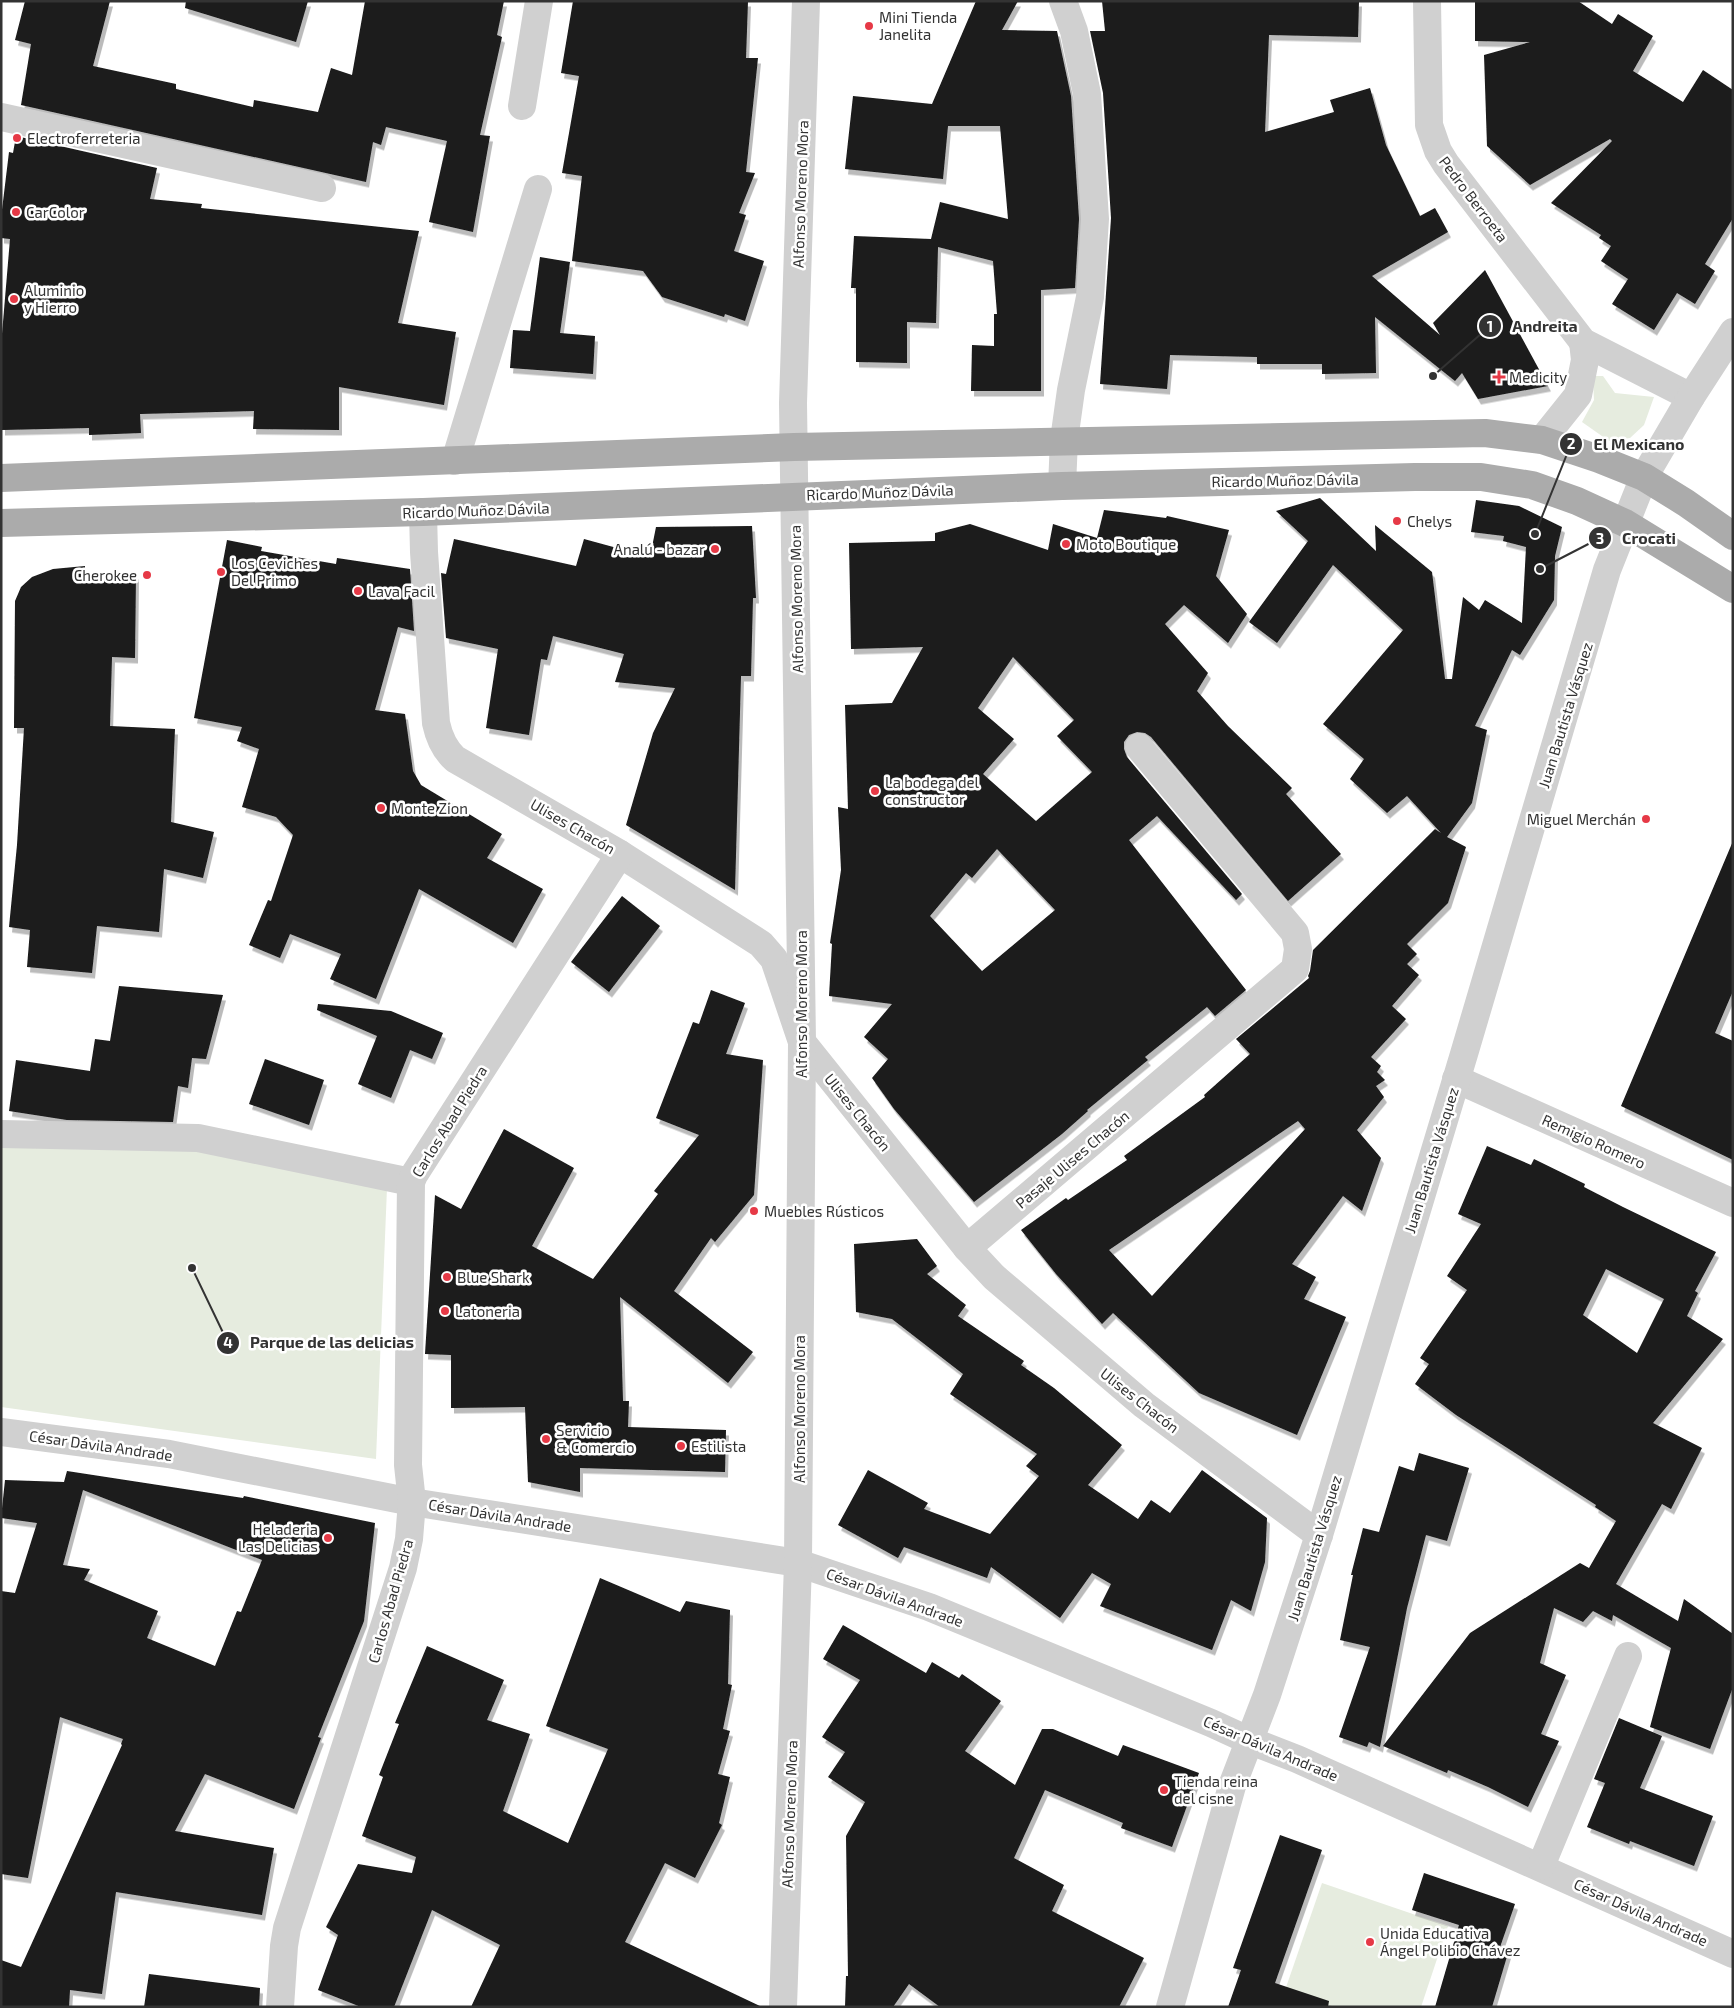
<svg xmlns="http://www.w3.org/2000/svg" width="1734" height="2008" font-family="'Exo 2',sans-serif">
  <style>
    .green { fill: #e6ecdf }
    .building { fill: #1a1a1a; fill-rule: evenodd; filter: url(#shadow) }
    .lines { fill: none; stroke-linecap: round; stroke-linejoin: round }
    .minor { stroke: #d0d0d0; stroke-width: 28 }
    .major { stroke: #ababab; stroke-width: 28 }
    .poi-dot { fill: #e63946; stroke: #fff; stroke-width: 2 }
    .labels { text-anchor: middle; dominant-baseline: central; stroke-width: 5; stroke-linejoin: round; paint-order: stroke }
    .poi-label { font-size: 15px; fill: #333; stroke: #fff; text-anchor: start }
    .street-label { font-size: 15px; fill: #333; stroke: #fff }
    .leader { fill: none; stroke: #333; stroke-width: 2 }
    .callout-dot { fill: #333; stroke: #fff; stroke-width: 2 }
    .mark-label { font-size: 15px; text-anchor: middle; font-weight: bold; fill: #fff }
    .callout-label { font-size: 16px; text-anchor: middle; font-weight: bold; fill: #333; stroke: #fff; stroke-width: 5; stroke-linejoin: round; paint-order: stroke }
  </style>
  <defs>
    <filter id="shadow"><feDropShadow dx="3" dy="5.5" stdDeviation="0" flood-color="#0004"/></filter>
  </defs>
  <rect width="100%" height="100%" fill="#fff"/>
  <!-- green -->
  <g class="green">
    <polygon points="1596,376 1603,376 1615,393 1654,397 1644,425 1630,438 1609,441 1582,422 1594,400 1593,381"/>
    <polygon points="1,1146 195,1146 387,1188 376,1459 1,1407"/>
    <polygon points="1322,1883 1448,1926 1421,2007 1305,2007 1282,1999"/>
  </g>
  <!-- building -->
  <g class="building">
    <polygon points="25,1 110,1 93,66 176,84 176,89 253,107 254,100 318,112 331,68 352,75 365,1 504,1 497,35 502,37 480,135 490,136 473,232 429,222 447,141 386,127 381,145 373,142 366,182 21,105 31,44 15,40"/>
    <polygon points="186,1 308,1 296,42 185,8"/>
    <polygon points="573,1 748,1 746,58 758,58 746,172 755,173 739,213 746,215 734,251 764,261 745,321 725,314 724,317 662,297 643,271 572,261 582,176 562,173 579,76 561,73"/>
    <polygon points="976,1 1018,1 1002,30 1057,31 1071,96 1079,219 1075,288 1041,290 1041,391 971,391 972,345 994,346 994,314 997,314 993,261 938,247 936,323 907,322 907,363 856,362 856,288 851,288 854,236 931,239 940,202 1008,219 1000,126 948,126 943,179 845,169 853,96 932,104"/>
    <polygon points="1102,1 1359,1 1358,37 1269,35 1265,132 1334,112 1330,100 1370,88 1386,145 1420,216 1435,208 1448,232 1372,276 1440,335 1433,323 1485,270 1548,386 1478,399 1462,373 1455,381 1375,317 1376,373 1322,374 1322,364 1257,364 1257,357 1170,355 1167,389 1100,384 1111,218 1103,93 1090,31 1105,31"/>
    <polygon points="1475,1 1578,1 1612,24 1618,14 1653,36 1633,71 1683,102 1703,70 1733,90 1733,218 1705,264 1715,271 1695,304 1677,293 1654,330 1612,304 1628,279 1601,261 1611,246 1599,238 1601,235 1551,203 1612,141 1610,139 1530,185 1487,146 1484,55 1530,42 1475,41"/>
    <polygon points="16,136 157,168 150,199 202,204 201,208 419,231 398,323 456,332 444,405 339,387 339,430 253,429 254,411 140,414 141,433 89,435 89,428 2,430 2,334 10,239 1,238 1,218 9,152 13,153"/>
    <polygon points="540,257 570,262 560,333 595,336 593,374 510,368 513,330 530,331"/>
    <path d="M1320 498 1376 551 1375 525 1432 572 1445 679H1452L1463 597 1479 610 1485 600 1522 623 1526 547 1503 541 1504 536 1471 532 1476 500 1519 506 1562 527 1555 556 1554 600 1520 655 1512 650 1475 726 1487 730 1472 803 1447 837 1466 847 1448 903 1407 944 1417 954 1407 964 1419 975 1392 1006 1406 1019 1371 1057 1381 1066 1377 1072 1385 1080 1376 1086 1384 1097 1357 1130 1381 1158 1362 1211 1343 1196 1292 1264 1316 1277 1304 1299 1346 1317 1297 1435 1199 1393 1113 1313 1102 1324 1056 1274 1021 1230 1066 1198 1068 1200 1127 1160 1124 1156 1205 1097 1204 1095 1250 1054 1236 1039 1309 978 1308 976 1310 971 1313 950 1435 829 1441 833 1407 796 1387 813 1350 779 1364 759 1323 724 1403 630 1333 565 1277 643 1249 622 1308 541 1276 511ZM1298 1121 1305 1129 1152 1296 1109 1250Z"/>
    <path d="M1104 510 1166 518 1167 516 1229 530 1216 576 1247 614 1228 643 1184 605 1165 624 1208 673 1197 691 1228 726 1292 788 1286 794 1341 854 1288 901 1151 737 1145 733 1137 732 1129 735 1124 742V749L1127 757 1242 894 1236 900 1157 816 1129 840 1246 990 1215 1016 1207 1007 1145 1057 1148 1060 1087 1110 1088 1111 1062 1134 974 1202 894 1109 872 1078 888 1059 864 1037 892 1004 829 996 832 944 830 943 841 870 838 807 848 809 845 705 892 703 923 647 851 649 849 543 935 541V533L970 524 1048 550 1053 524 1097 538ZM1013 657 1074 720 1057 736 1092 772 1036 821 983 774 1014 739 978 708ZM997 849 1055 910 982 971 930 916 966 873 972 878Z"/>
    <polygon points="752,526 756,598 753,598 751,676 741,676 735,890 626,825 653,733 675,688 615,682 624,654 553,636 547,660 541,659 529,735 486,728 498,649 446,638 441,573 446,574 454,539 576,566 584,539 650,557 656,527"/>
    <polygon points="227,540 262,547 261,551 336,564 337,558 410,569 414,631 398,627 375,710 405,714 413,771 421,785 502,834 487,858 543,889 513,943 419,889 376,999 330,979 341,954 290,934 280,958 249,945 268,900 271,901 293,835 276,817 242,807 259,749 237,741 242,727 194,718"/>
    <polygon points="85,566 85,573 136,574 135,658 112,657 110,726 175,729 171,822 214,832 203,878 164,869 159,932 97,926 92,973 27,967 30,930 9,927 17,845 24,728 14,728 15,601 21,587 32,577 53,569"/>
    <polygon points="1733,841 1733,991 1715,1033 1733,1041 1733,1160 1621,1106"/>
    <polygon points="622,896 660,926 609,992 571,962"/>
    <polygon points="119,986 223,995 206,1059 192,1058 188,1088 178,1086 173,1122 67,1120 9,1111 16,1060 90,1071 95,1039 110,1041"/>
    <polygon points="711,990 745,1003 726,1054 763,1060 754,1195 715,1242 711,1238 674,1291 753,1352 728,1383 620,1297 623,1401 629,1401 628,1427 726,1430 725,1472 580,1468 580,1492 528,1482 525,1407 451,1408 451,1355 425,1354 435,1195 461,1209 504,1129 574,1168 532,1246 593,1279 658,1194 654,1191 699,1135 656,1118 693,1022 699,1024"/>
    <polygon points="318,1004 391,1011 443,1033 432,1059 410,1050 391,1098 358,1084 377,1036 317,1010"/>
    <polygon points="265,1059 324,1080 309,1125 249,1104"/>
    <path d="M1487 1146 1531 1165 1534 1159 1585 1184 1584 1187 1623 1207 1716 1252 1695 1291 1698 1293 1687 1316 1723 1339 1653 1423 1702 1448 1671 1509 1662 1504 1616 1584 1678 1621 1684 1599 1733 1634V1687L1710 1749 1650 1727 1671 1648 1613 1615 1612 1621 1593 1611 1583 1622 1554 1608 1540 1663 1566 1675 1541 1734 1559 1741 1528 1807 1488 1787 1448 1770 1447 1773 1383 1746 1470 1633 1580 1563 1589 1568 1616 1521 1595 1507 1596 1505 1456 1415 1415 1384 1429 1364 1420 1358 1467 1290 1447 1276 1481 1224 1458 1214ZM1606 1269 1664 1299 1637 1353 1583 1315Z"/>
    <polygon points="917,1239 937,1266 927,1274 966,1305 958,1316 1024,1361 1021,1365 1054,1388 1122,1445 1088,1485 1138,1519 1151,1500 1170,1513 1202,1470 1267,1518 1265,1562 1251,1611 1231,1600 1212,1650 1100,1606 1111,1584 1092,1573 1060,1618 991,1567 987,1578 904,1547 898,1558 838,1525 868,1470 928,1503 924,1509 990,1534 1039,1476 1026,1466 1037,1454 950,1394 963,1374 892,1319 856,1312 854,1244"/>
    <polygon points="1419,1453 1469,1468 1447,1541 1426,1535 1407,1608 1380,1747 1369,1742 1367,1747 1339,1737 1370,1647 1340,1640 1353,1575 1351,1575 1363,1528 1379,1532 1399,1466 1414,1471"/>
    <path d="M67 1471 243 1498 244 1496 375 1523 364 1621 318 1737 321 1738 294 1809 205 1774 175 1831 274 1848 262 1915 116 1892 102 1994 70 1990 69 2007H1V1960L21 1967 122 1745 121 1744 123 1739 60 1717 28 1878 1 1874V1591L15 1593 37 1523 1 1518 5 1480 64 1482ZM83 1490 262 1560 241 1612 237 1611 215 1666 147 1638 158 1611 84 1580 90 1569 63 1565Z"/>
    <polygon points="600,1578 680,1612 686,1601 730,1610 728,1684 732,1685 723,1729 730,1731 718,1774 730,1777 719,1823 722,1825 695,1878 665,1863 625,1942 762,2007 471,2007 500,1945 432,1910 394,2007 361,2007 318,1990 338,1935 326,1927 358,1864 412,1873 416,1857 362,1836 383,1777 379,1775 399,1724 395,1723 427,1646 504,1680 487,1720 530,1734 503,1811 568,1843 608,1749 546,1726"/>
    <polygon points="843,1625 926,1673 932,1662 959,1678 962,1674 1001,1701 965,1751 1015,1785 1042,1729 1053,1729 1118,1756 1123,1745 1199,1773 1172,1847 1121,1828 1123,1823 1045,1790 1014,1858 1064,1885 1052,1911 1144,1958 1119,2007 940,2007 909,1984 893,2007 845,2007 846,1976 848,1976 846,1836 865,1802 828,1777 845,1752 822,1737 860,1680 823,1659"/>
    <polygon points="1619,1718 1662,1736 1640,1788 1713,1816 1694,1866 1630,1841 1629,1844 1587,1827 1605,1783 1594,1779"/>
    <polygon points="1280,1835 1322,1850 1275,1983 1329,2001 1328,2007 1228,2007 1241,1970 1233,1968"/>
    <polygon points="1424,1873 1515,1904 1499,1950 1508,1953 1492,2007 1435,2007 1459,1925 1412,1910"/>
    <polygon points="149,1974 260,1988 259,2007 144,2007"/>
  </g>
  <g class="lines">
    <!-- minor -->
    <g class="minor">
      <polyline points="1427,1 1429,125 1438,151 1446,164 1583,342 1691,397"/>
      <polyline points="522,106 539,1"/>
      <polyline points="1,117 322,188"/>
      <polyline points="1542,440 1578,395 1585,360 1583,342"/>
      <polyline points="455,461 538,189"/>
      <polyline points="1062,486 1064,440 1071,390 1090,297 1095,219 1087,94 1074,31 1063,1"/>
      <path d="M423 512 424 552 436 723C439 737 444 749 455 759L620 854 761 944 774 959 802 1042 967 1248 994 1277 1144 1405 1319 1535"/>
      <polyline points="1456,1079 1733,1203"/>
      <polyline points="1,1134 198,1138 411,1182"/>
      <polyline points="967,1248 1295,969 1298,949 1295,933 1139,747"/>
      <polyline points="1,1432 169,1454 412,1502 798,1563 929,1607 1211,1723 1248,1740 1297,1759 1733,1954"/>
      <polyline points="1541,1866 1628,1656"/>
      <polyline points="280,2007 284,1946 287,1928 403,1568 409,1539 412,1502 408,1465 411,1182 414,1175 620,854"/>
      <polyline points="783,2007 798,1563 802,1042 793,403 806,1"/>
      <polyline points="1170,2007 1232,1786 1267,1695 1319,1535 1464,1054 1607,570 1644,477 1691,397 1733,332"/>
    </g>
    <!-- major -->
    <g class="major">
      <polyline points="1,478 794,447 1485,433 1542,440 1599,459 1644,477 1686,503 1733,536"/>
      <polyline points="1,523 423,512 1062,486 1415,477 1481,477 1532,485 1577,501 1625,523 1733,589"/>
    </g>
  </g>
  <!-- markers -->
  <g class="poi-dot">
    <circle cx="869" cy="26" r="5"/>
    <circle cx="17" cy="138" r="5"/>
    <circle cx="16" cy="212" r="5"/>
    <circle cx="14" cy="299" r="5"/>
    <path d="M1496.5 369.5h5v5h5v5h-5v5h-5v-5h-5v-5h5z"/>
    <circle cx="1397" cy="521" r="5"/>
    <circle cx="1066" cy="544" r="5"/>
    <circle cx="715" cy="549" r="5"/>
    <circle cx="221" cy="572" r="5"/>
    <circle cx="147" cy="575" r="5"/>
    <circle cx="358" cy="591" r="5"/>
    <circle cx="875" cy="791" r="5"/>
    <circle cx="381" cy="808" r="5"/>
    <circle cx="1646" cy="819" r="5"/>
    <circle cx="754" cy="1211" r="5"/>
    <circle cx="447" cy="1277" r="5"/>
    <circle cx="445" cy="1311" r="5"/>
    <circle cx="546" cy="1439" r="5"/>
    <circle cx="681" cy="1446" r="5"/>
    <circle cx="328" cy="1538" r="5"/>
    <circle cx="1164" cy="1790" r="5"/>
    <circle cx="1370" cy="1942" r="5"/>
  </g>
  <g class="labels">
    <!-- poi labels -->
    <g class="poi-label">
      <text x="879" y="17">Mini Tienda<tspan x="879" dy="17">Janelita</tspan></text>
      <text x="27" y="138">Electroferreteria</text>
      <text x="26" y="212">CarColor</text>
      <text x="24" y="290">Aluminio<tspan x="24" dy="17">y Hierro</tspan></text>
      <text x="1509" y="377">Medicity</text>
      <text x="1407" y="521">Chelys</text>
      <text x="1076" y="544">Moto Boutique</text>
      <text x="705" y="549" text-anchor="end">Analú - bazar</text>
      <text x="231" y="563">Los Ceviches<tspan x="231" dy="17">Del Primo</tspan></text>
      <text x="137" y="575" text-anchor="end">Cherokee</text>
      <text x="368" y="591">Lava Facil</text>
      <text x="885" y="782">La bodega del<tspan x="885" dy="17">constructor</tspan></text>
      <text x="391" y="808">Monte Zion</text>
      <text x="1636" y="819" text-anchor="end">Miguel Merchán</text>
      <text x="764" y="1211">Muebles Rústicos</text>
      <text x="457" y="1277">Blue Shark</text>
      <text x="455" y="1311">Latoneria</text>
      <text x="556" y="1430">Servicio<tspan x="556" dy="17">&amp; Comercio</tspan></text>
      <text x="691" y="1446">Estilista</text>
      <text x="318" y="1529" text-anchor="end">Heladeria<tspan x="318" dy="17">Las Delicias</tspan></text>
      <text x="1174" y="1781">Tienda reina<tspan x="1174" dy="17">del cisne</tspan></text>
      <text x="1380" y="1933">Unida Educativa<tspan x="1380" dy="17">Ángel Polibio Chávez</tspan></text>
    </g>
    <!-- street labels -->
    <g class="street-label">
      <text transform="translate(800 194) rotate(-88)">Alfonso Moreno Mora</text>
      <text transform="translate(1474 199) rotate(53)">Pedro Berroeta</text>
      <text transform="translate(1285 480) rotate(-1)">Ricardo Muñoz Dávila</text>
      <text transform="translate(880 492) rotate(-2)">Ricardo Muñoz Dávila</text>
      <text transform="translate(476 510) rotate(-2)">Ricardo Muñoz Dávila</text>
      <text transform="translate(796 599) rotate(-91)">Alfonso Moreno Mora</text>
      <text transform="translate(1565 715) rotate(-73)">Juan Bautista Vásquez</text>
      <text transform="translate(573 826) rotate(30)">Ulises Chacón</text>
      <text transform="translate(801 1004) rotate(-90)">Alfonso Moreno Mora</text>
      <text transform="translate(858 1112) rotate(51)">Ulises Chacón</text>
      <text transform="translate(449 1121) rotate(-58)">Carlos Abad Piedra</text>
      <text transform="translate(1594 1141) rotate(24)">Remigio Romero</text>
      <text transform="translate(1072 1159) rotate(-40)">Pasaje Ulises Chacón</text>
      <text transform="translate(1431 1160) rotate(-73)">Juan Bautista Vásquez</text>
      <text transform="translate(1140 1400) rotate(38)">Ulises Chacón</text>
      <text transform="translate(799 1409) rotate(-90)">Alfonso Moreno Mora</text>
      <text transform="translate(101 1445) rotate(8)">César Dávila Andrade</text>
      <text transform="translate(500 1515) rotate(9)">César Dávila Andrade</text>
      <text transform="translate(1314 1548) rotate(-73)">Juan Bautista Vásquez</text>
      <text transform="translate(895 1597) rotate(20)">César Dávila Andrade</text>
      <text transform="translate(390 1601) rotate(-74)">Carlos Abad Piedra</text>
      <text transform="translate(1271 1748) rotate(23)">César Dávila Andrade</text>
      <text transform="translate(789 1814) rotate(-88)">Alfonso Moreno Mora</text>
      <text transform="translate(1641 1912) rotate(24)">César Dávila Andrade</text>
    </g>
  </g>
  <!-- callouts -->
  <path class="leader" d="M1433 376L1490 326M1535 534L1571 444M1540 569L1600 538M192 1268L228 1343"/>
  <g class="callout-dot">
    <circle cx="1433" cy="376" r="5"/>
    <circle cx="1535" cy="534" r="5"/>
    <circle cx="1540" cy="569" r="5"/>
    <circle cx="192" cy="1268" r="5"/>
    <circle cx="1490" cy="326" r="12"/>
    <circle cx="1571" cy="444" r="12"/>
    <circle cx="1600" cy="538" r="12"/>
    <circle cx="228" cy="1343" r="12"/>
  </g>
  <g class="mark-label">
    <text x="1490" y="332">1</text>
    <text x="1571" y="449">2</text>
    <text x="1600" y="544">3</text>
    <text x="228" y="1348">4</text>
  </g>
  <g class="callout-label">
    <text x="1545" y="332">Andreita</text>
    <text x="1639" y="450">El Mexicano</text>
    <text x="1649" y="544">Crocati</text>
    <text x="332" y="1348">Parque de las delicias</text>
  </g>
  <!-- border -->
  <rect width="1734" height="2008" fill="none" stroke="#333333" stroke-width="5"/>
</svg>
